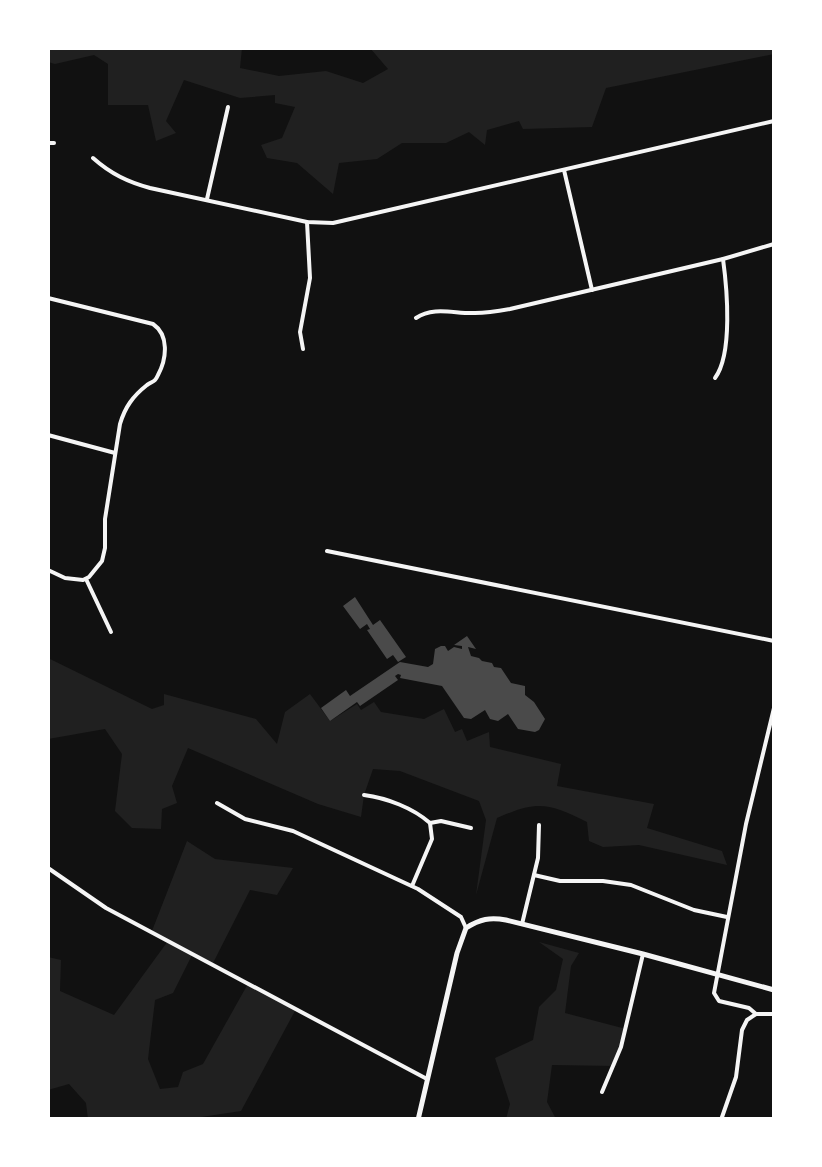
<svg xmlns="http://www.w3.org/2000/svg" width="822" height="1167" font-family="'Golos Text',sans-serif">
  <style>
    .green { fill: #202020 }
    .building { fill: #4a4a4a }
    .lines { fill: none; stroke-linecap: round; stroke-linejoin: round }
    .minor { stroke: #f5f5f5; stroke-width: 4 }
    .secondary { stroke: #f5f5f5; stroke-width: 5 }
  </style>
  <rect width="100%" height="100%" fill="#111"/>
  <!-- green -->
  <g class="green">
    <polygon points="48,48 242,48 240,68 279,76 326,71 363,83 388,69 370,48 774,48 774,54 606,88 592,127 523,129 519,121 487,130 485,145 469,132 446,143 402,143 377,159 339,163 333,194 297,163 267,158 261,145 282,138 295,107 275,103 275,95 240,98 184,80 166,121 176,133 156,141 148,105 108,105 108,64 94,55 55,64 48,62"/>
    <path d="M48 658 152 709 164 705V694L256 719 277 744 285 712 310 694 330 721 357 704 361 710 374 702 381 712 424 719 444 709 455 732 462 729 467 741 489 732 490 747 561 764 557 786 654 804 647 828 722 851 727 865 639 845 603 847 589 841 587 822C548 803 538 800 497 818L476 895 486 820 479 801 400 771 373 769 364 795 361 817 318 804 188 748 172 786 177 803 162 809 161 829 132 828 115 811 122 754 105 729 48 739Z"/>
    <polygon points="187,841 215,859 293,868 277,895 250,890 213,963 193,953 173,993 155,1000 148,1059 160,1089 178,1087 183,1072 203,1064 249,982 296,1009 241,1111 188,1119 88,1119 86,1103 69,1084 48,1090 48,957 61,960 60,991 114,1015 168,941 152,931"/>
    <polygon points="539,942 579,953 571,966 565,1013 626,1029 616,1066 552,1065 547,1102 556,1119 506,1119 510,1104 495,1058 533,1040 539,1007 556,990 563,959"/>
  </g>
  <!-- building -->
  <g class="building">
    <polygon points="355,597 373,625 380,620 406,657 398,662 393,655 387,659 367,630 370,629 367,624 360,629 343,606"/>
    <polygon points="467,636 476,649 468,647 471,656 479,658 482,661 492,663 494,667 501,668 511,683 525,686 525,695 534,702 545,719 539,730 535,732 518,729 508,714 498,721 490,719 485,710 471,719 464,718 442,686 400,678 401,675 398,674 395,676 398,680 360,706 357,702 330,721 321,708 346,690 350,696 400,662 428,667 433,664 435,649 441,646 445,646 448,651 454,647 462,649 462,646 454,645"/>
  </g>
  <g class="lines">
    <!-- minor -->
    <g class="minor">
      <polyline points="48,143 54,143"/>
      <path d="M93 158C111 174 128 182 150 188L307 222 333 223 774 121"/>
      <polyline points="564,170 592,290"/>
      <polyline points="207,199 228,107"/>
      <path d="M48 298 153 324C169 335 167 358 158 375 155 382 153 381 147 385 133 396 125 407 120 424L105 519V548L102 561 89 577 83 580 65 578 48 570"/>
      <path d="M416 318C434 306 455 314 475 313 487 313 499 311 510 309L723 259 774 244"/>
      <polyline points="303,349 300,332 310,278 307,222"/>
      <path d="M715 378C733 354 727 288 723 259"/>
      <polyline points="48,435 115,453"/>
      <polyline points="327,551 774,641"/>
      <polyline points="86,579 111,632"/>
      <path d="M364 795C387 798 413 808 430 823L441 821 471 828"/>
      <polyline points="217,803 245,819 293,831 418,889 461,917 466,928"/>
      <polyline points="48,868 106,908 427,1079"/>
      <polyline points="534,875 560,881 603,881 631,885 694,910 727,917"/>
      <polyline points="412,886 432,839 430,823"/>
      <polyline points="522,924 538,858 539,825"/>
      <polyline points="756,1014 749,1008 719,1001 714,993 746,824 774,708"/>
      <polyline points="602,1092 621,1047 643,954"/>
      <polyline points="721,1120 736,1077 742,1030 747,1020 756,1014 774,1014"/>
    </g>
    <!-- secondary -->
    <path class="secondary" d="M418 1120 457 953 466 928C480 919 490 917 506 920L643 954 774 990"/>
  </g>
  <!-- border -->
  <rect width="822" height="1167" fill="none" stroke="#ffffff" stroke-width="100"/>
</svg>
